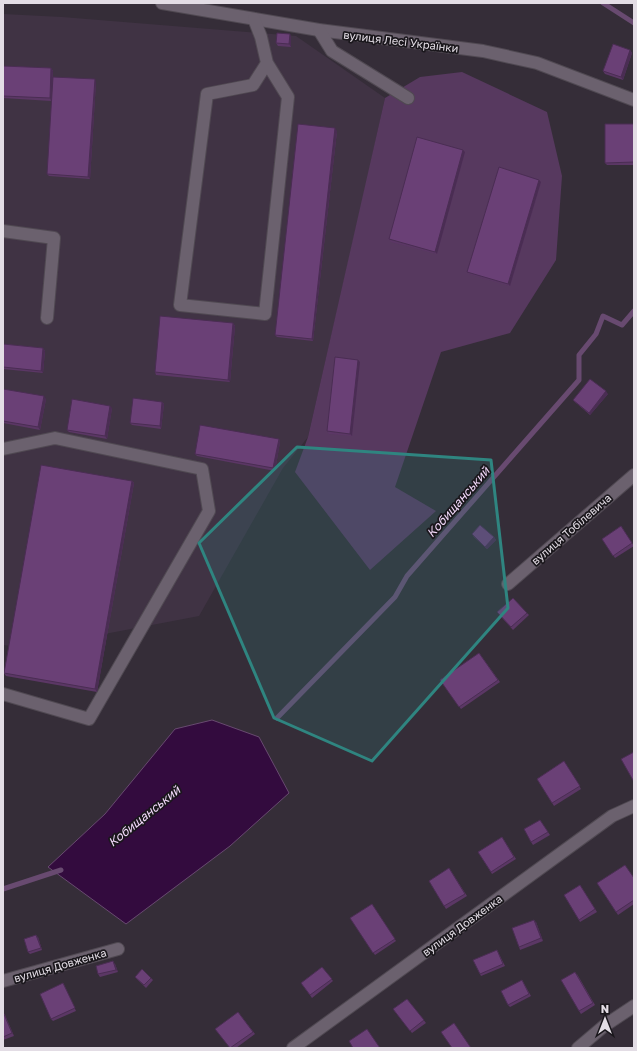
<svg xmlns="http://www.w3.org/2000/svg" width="637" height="1051" font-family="'Golos Text',sans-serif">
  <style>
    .built { fill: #403344 }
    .green { fill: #57395f }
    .water { fill: #330b3e; stroke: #684a70 }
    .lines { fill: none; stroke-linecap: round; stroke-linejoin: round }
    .stream { stroke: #684a70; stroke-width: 5 }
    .minor-casing { stroke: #504952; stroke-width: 14 }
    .minor { stroke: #6b616e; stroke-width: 12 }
    .wall { fill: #5b3765 }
    .shaded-wall { fill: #4a2d53 }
    .building { fill: #6a4076; stroke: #4a2d53 }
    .marked { fill: #2f8580; fill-opacity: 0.2; stroke: #2f8580; stroke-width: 3; stroke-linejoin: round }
    .labels { text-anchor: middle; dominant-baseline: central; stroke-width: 3.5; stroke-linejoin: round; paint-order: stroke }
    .street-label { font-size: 11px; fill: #e3dde5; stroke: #1a171c }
    .water-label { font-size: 12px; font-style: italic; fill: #f2d9fa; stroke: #1a171c }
  </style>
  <rect width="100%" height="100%" fill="#352d38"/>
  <!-- built -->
  <polygon class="built" points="3,14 62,17 296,36 385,98 363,198 308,437 283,468 199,616 31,648 3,645"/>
  <!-- green -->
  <polygon class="green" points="462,72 547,112 562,176 556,260 510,333 441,352 395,487 436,511 370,570 295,472 308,437 385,98 420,77"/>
  <!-- water -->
  <polygon class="water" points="212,720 259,737 289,793 230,846 126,924 48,867 105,814 175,729"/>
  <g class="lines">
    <!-- stream -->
    <g class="stream">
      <polyline points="603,3 634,23"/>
      <polyline points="277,718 395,597 407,576 579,380 579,355 596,334 603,316 622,325 634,311"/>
      <polyline points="3,889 61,870"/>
    </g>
    <!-- minor casing -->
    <g class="minor-casing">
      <g id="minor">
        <polyline points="162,3 319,30 483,51 537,63 634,100"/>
        <polyline points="254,19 261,37 267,63 288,97 265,314 180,305 207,94 253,85 267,63"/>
        <polyline points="319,30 332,51 408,98"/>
        <polyline points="3,231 54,238 47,318"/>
        <polyline points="3,449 55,438 202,469 209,511 89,719 3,694"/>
        <polyline points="508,584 634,475"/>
        <polyline points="3,981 118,949"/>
        <polyline points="293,1048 612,816 634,806"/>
        <polyline points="578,1048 604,1026 634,1006"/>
      </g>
    </g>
    <!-- minor -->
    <use href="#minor" class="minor"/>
  </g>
  <!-- wall -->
  <g class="wall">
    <polygon points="291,37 291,47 278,46 276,43"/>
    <polygon points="630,50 632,53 623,80 605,74 603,71"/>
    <polygon points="3,66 51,68 53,71 51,101 3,98"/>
    <polygon points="96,82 90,179 49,176 47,174"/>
    <polygon points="634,124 634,165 607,165 605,163"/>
    <polygon points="337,131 313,341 277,337 275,335"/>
    <polygon points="463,150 465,152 437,254 391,242 389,239"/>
    <polygon points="539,180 541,182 510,286 469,274 467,272"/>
    <polygon points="233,323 235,326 230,382 156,375 155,372"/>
    <polygon points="3,344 43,348 45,351 43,373 3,369"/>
    <polygon points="358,360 360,362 352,436 329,434 327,431"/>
    <polygon points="3,389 46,399 40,430 3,423"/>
    <polygon points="608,394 590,415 575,402 573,400"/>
    <polygon points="162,402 164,404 161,429 132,425 130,423"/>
    <polygon points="112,408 107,439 69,432 67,430"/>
    <polygon points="279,439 280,442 275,471 197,456 195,454"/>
    <polygon points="132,481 134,483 97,692 6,676 4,673"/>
    <polygon points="621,526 634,546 615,558 602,539"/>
    <polygon points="472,534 494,537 496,540 487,549 474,537"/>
    <polygon points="497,612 527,613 529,615 513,630"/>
    <polygon points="479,653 500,682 461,709 440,680"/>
    <polygon points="564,761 581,789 554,806 537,779"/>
    <polygon points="540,820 550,835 533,845 531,842"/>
    <polygon points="502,837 516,859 492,874 478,852"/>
    <polygon points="449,868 467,896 446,909 429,881"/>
    <polygon points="634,878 634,904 618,915 597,883"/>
    <polygon points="580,885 597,912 580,922 564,895"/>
    <polygon points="372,904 396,941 375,955 350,918"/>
    <polygon points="536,922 543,941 520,950 519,947"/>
    <polygon points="38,937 42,950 30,954 28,952"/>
    <polygon points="498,952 505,966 481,976 480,974"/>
    <polygon points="115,964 118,972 100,977 98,974"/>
    <polygon points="322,967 333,981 312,998 301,983"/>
    <polygon points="577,974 595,1005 581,1014 579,1011"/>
    <polygon points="135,977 151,978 153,980 146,988"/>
    <polygon points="522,980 531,996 510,1007 508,1005"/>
    <polygon points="63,983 76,1011 53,1021 51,1019"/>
    <polygon points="407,999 426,1023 412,1033 393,1009"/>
    <polygon points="3,1012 5,1015 14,1036 3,1040"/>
    <polygon points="238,1012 255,1034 236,1048 230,1048"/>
  </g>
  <!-- shaded-wall -->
  <g class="shaded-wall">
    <polygon points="290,34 291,37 291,47 289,44"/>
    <polygon points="630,50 632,53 623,80 621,77"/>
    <polygon points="51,68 53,71 51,101 50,98"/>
    <polygon points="95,79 96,82 90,179 88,177"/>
    <polygon points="335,128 337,131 313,341 312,339"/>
    <polygon points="463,150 465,152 437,254 435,252"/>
    <polygon points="539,180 541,182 510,286 508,284"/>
    <polygon points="233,323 235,326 230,382 228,380"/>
    <polygon points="43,348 45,351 43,373 41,371"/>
    <polygon points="358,360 360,362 352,436 350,434"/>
    <polygon points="606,391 608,394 590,415 589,413"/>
    <polygon points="44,396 46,399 40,430 38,427"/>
    <polygon points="162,402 164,404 161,429 160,426"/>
    <polygon points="110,406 112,408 107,439 105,436"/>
    <polygon points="279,439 280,442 275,471 273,468"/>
    <polygon points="132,481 134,483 97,692 95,689"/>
    <polygon points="494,537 496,540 487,549 485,547"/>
    <polygon points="534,920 536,922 543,941 541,938"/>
    <polygon points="36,935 38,937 42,950 41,948"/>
    <polygon points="113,961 115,964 118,972 116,970"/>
    <polygon points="3,1012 5,1015 14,1036 12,1033"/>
  </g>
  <!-- building -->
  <g class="building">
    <polygon points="277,33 290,34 289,44 276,43"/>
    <polygon points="613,44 630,50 621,77 603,71"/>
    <polygon points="3,66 51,68 50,98 3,96"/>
    <polygon points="53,77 95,79 88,177 47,174"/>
    <polygon points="298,124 335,128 312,339 275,335"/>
    <polygon points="605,124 634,124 634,162 605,163"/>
    <polygon points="417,137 463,150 435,252 389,239"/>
    <polygon points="499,167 539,180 508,284 467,272"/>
    <polygon points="160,316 233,323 228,380 155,372"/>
    <polygon points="3,344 43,348 41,371 3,367"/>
    <polygon points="335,357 358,360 350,434 327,431"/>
    <polygon points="590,379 606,391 589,413 573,400"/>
    <polygon points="3,389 44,396 38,427 3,421"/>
    <polygon points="133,398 162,402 160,426 130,423"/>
    <polygon points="72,399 110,406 105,436 67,430"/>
    <polygon points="200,425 279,439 273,468 195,454"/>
    <polygon points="41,465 132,481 95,689 4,673"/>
    <polygon points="480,525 494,537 485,547 472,534"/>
    <polygon points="621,526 632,543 613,556 602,539"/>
    <polygon points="513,598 527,613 511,627 497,612"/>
    <polygon points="479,653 498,680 459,707 440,680"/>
    <polygon points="634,752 634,782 621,759"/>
    <polygon points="564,761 580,786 552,803 537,779"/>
    <polygon points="540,820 548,832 531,842 524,829"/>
    <polygon points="502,837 514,857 491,872 478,852"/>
    <polygon points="625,865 634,878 634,900 616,912 597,883"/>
    <polygon points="449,868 465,894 444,906 429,881"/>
    <polygon points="580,885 595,909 579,920 564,895"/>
    <polygon points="372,904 395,939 373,953 350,918"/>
    <polygon points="534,920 541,938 519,947 512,928"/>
    <polygon points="36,935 41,948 28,952 24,939"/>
    <polygon points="497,950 503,964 480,974 473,960"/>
    <polygon points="113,961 116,970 98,974 96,966"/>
    <polygon points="322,967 332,979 310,995 301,983"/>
    <polygon points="142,969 151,978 144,985 135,977"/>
    <polygon points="575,972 593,1003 579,1011 561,980"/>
    <polygon points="522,980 529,994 508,1005 501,991"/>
    <polygon points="63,983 75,1008 51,1019 40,994"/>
    <polygon points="407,999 424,1020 410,1031 393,1009"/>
    <polygon points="3,1012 12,1033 3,1037"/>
    <polygon points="238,1012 253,1032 230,1048 215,1029"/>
    <polygon points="454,1023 471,1048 452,1048 441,1032"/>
    <polygon points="367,1029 380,1048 353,1048 349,1041"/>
  </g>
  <!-- marked area -->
  <path class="marked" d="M297 447 491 460 508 608 372 761 274 718 199 543Z"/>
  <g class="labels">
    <!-- street labels -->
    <g class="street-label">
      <text transform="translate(401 41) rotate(7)">вулиця Лесі Українки</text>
      <text transform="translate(571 529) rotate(-41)">вулиця Тобілевича</text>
      <text transform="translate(462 925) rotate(-36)">вулиця Довженка</text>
      <text transform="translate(60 965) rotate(-16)">вулиця Довженка</text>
    </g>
    <!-- water labels -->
    <g class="water-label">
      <text transform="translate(458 502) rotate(-49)">Кобищанський</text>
      <text transform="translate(144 816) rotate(-39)">Кобищанський</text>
    </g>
  </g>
  <!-- border -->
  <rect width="637" height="1051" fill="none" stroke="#e3dde5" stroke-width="8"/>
  <!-- north arrow -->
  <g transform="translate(605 1019)" stroke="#1a171c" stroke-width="3" paint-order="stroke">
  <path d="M0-3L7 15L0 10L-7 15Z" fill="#e3dde5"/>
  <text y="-6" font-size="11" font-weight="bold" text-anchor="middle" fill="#e3dde5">N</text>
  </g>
</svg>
